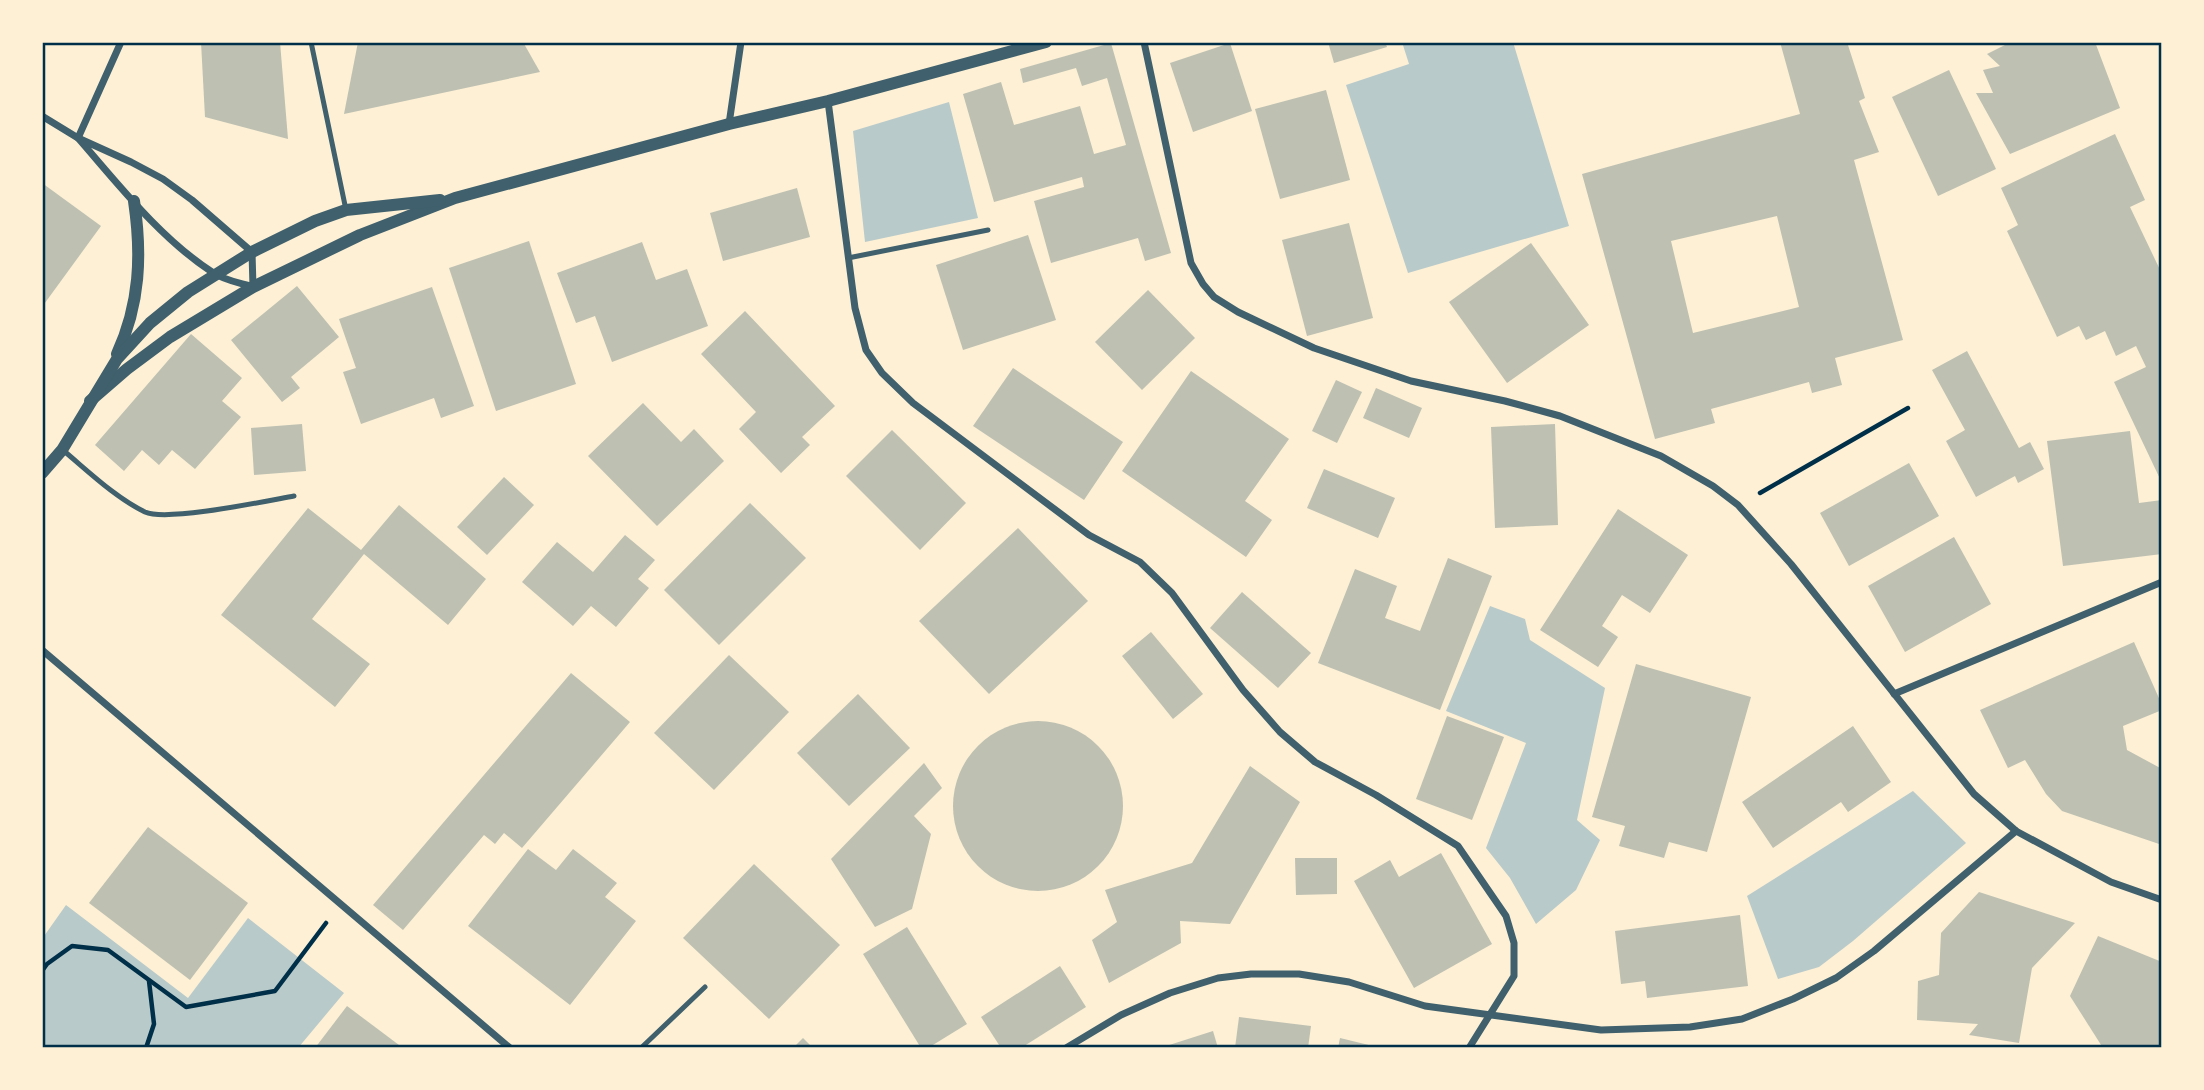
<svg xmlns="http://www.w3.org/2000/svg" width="2204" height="1090" font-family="Rubik,sans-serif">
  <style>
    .green { fill: #b9caca }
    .building { fill: #bec0b2; fill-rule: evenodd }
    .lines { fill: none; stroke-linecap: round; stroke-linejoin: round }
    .path { stroke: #003049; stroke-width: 4.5 }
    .service { stroke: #3f606c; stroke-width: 5 }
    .minor { stroke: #3f606c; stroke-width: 7 }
    .tertiary { stroke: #3f606c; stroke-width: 12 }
    .neatline { fill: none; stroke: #003049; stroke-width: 2.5 }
  </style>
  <rect width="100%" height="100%" fill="#fdf0d5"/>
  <!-- green -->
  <g class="green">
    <polygon points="1402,42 1513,42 1569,226 1408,273 1346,85 1409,64"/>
    <polygon points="949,102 978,218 865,242 853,131"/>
    <polygon points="1490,606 1525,619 1530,640 1605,688 1577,820 1600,840 1576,890 1536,924 1510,878 1486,848 1526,743 1446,711"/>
    <polygon points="1913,791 1966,843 1853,941 1819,967 1778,979 1747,896"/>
    <polygon points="66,905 188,998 248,918 344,993 298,1048 42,1048 42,939"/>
  </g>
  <!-- building -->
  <g class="building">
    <polygon points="201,42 280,42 288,139 205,117"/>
    <polygon points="358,42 523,42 540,72 344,114"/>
    <polygon points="1328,42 1385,42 1387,47 1334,63"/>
    <path d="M1780 42H1847L1865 98 1859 101 1879 152 1854 160 1903 340 1835 358 1842 385 1812 393 1809 382 1711 409 1715 423 1655 439 1582 174 1800 114ZM1777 216 1799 307 1693 333 1671 241Z"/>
    <polygon points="2011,42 2095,42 2120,108 2010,154 1976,93 1993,93 1983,70 2000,66 1987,54"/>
    <polygon points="1111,43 1171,253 1145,261 1138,238 1051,263 1034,201 1084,187 1082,177 994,202 963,94 1001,82 1014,125 1080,106 1094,154 1126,145 1107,78 1082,86 1076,68 1023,83 1020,69"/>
    <polygon points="1230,43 1252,111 1193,132 1170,63"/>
    <polygon points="1949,70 1996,169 1938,196 1892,97"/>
    <polygon points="1326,90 1350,180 1280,199 1255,109"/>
    <polygon points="2115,134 2145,200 2130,207 2162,274 2162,483 2114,382 2146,367 2136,346 2116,356 2105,331 2086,340 2079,326 2057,337 2007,231 2018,225 2001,188"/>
    <polygon points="42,183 101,226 42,307"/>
    <polygon points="797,188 810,237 723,261 710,213"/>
    <polygon points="1349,223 1373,318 1307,336 1282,240"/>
    <polygon points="1028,235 1056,320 963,350 936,265"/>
    <polygon points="529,241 576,384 496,411 449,268"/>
    <polygon points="642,242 656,280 687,269 708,326 612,362 595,316 576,323 557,273"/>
    <polygon points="1531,243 1589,325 1507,383 1449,302"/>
    <polygon points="297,286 339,337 291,377 300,388 282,402 231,340"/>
    <polygon points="432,287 474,406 441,418 434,398 361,424 343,372 356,368 339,319"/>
    <polygon points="1148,290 1195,338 1142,390 1095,342"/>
    <polygon points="745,311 835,406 802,437 810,445 781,473 739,429 756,412 701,354"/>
    <polygon points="191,334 242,378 222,401 241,417 195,469 172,450 159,465 142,450 124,471 95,445"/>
    <polygon points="1967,351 2019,448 2030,442 2044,469 2018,483 2015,476 1976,497 1946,441 1965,430 1932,370"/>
    <polygon points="1013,368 1123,442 1084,500 973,426"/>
    <polygon points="1191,371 1289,439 1245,501 1272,520 1246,557 1122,471"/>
    <polygon points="1336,380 1362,392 1337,443 1312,431"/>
    <polygon points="1376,388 1422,408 1409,438 1363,418"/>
    <polygon points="643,403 681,442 694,429 724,461 657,526 588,456"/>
    <polygon points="302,424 306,471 254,475 251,428"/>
    <polygon points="1555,424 1558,525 1495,528 1491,427"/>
    <polygon points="892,430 966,503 920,550 846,476"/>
    <polygon points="2130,431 2139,503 2162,500 2162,554 2063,566 2047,441"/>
    <polygon points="1909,463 1939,516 1849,566 1820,513"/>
    <polygon points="1324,469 1395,498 1378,538 1307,508"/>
    <polygon points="504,477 534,505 487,555 457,527"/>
    <polygon points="750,503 806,558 719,645 664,590"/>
    <polygon points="399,505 486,579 448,625 364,554 312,619 370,664 335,707 221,615 308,508 361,550"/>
    <polygon points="1618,509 1688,555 1650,613 1622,595 1602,626 1618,637 1598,667 1540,630"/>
    <polygon points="1018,528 1088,601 989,694 919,621"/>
    <polygon points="625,535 655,560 638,579 649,588 616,627 591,606 573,626 522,582 557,542 593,572"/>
    <polygon points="1954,537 1991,604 1905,652 1868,586"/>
    <polygon points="1448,558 1492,576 1440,710 1318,663 1355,569 1397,586 1385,618 1420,631"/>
    <polygon points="1242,592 1311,653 1278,688 1210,628"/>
    <polygon points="1151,632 1203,694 1173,719 1122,656"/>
    <polygon points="2134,642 2162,705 2162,710 2123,726 2127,750 2162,769 2162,845 2062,811 2046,794 2025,760 2008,768 1980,710"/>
    <polygon points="729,655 789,712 714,790 654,733"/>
    <polygon points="1636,664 1751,697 1707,852 1669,842 1664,858 1619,846 1625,826 1592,817"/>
    <polygon points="571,673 630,722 522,848 504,833 495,844 484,835 403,930 373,905"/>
    <polygon points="858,694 910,748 849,806 797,753"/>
    <polygon points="1447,716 1504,737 1472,820 1416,799"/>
    <circle cx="1038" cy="806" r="85"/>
    <polygon points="1853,726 1891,782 1848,812 1841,802 1773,848 1742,802"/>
    <polygon points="924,763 942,788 914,816 931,834 912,909 875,927 831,859"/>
    <polygon points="1250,766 1300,802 1230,924 1180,921 1181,943 1109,983 1092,940 1117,922 1105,890 1192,863"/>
    <polygon points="148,827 248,903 190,980 89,903"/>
    <polygon points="528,849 556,870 573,849 617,883 605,897 636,921 570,1005 468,926"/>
    <polygon points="1441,853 1492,944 1414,988 1354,881 1390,860 1399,877"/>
    <polygon points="1295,858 1337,858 1337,894 1296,895"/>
    <polygon points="754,864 840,945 769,1019 683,938"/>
    <polygon points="1979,892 2075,923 2032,968 2019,1043 1969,1035 1978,1024 1917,1020 1918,981 1939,975 1941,933"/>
    <polygon points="1740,915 1748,986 1647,998 1645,981 1621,984 1615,931"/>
    <polygon points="907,927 967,1024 928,1048 921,1048 863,954"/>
    <polygon points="2098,936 2162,962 2162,1048 2103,1048 2070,996"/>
    <polygon points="1060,966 1086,1007 1021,1048 1001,1048 981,1017"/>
    <polygon points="347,1006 403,1048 315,1048"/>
    <polygon points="1239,1017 1311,1026 1308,1048 1235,1048"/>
    <polygon points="1213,1031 1218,1048 1163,1048 1163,1047"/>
    <polygon points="803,1038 813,1048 793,1048"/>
    <polygon points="1340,1038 1377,1047 1377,1048 1338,1048"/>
  </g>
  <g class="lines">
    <!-- path -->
    <g class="path">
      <polyline points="1760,493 1908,408"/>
      <polyline points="42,971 47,964 72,946 108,950 186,1007 275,991 326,923"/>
      <polyline points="146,1048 154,1024 149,981"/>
    </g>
    <!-- service -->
    <g class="service">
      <polyline points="311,42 346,210"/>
      <polyline points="848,258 988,230"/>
      <path d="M64 451C89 472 116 498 145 512 167 522 266 501 294 496"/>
      <polyline points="641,1048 705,987"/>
    </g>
    <!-- minor -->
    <g class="minor">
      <polyline points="1144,42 1191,263 1203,284 1214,297 1238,312 1314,348 1411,381 1505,401 1560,416 1661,456 1713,486 1738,505 1791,564 1974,794 2016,831 2111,882 2162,900"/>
      <polyline points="828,101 855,308 866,350 882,373 913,403 1089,535 1140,562 1172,593 1243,690 1280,732 1315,762 1376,795 1458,846 1506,916 1514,943 1514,976 1469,1048"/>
      <path d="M42 116 78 138 131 162 163 179 192 200 252 252 253 287C240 283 223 280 212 272 160 238 119 185 78 138"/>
      <polyline points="729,124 741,42"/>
      <polyline points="78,138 121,42"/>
      <polyline points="42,650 510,1048"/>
      <polyline points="1894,694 2162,582"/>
      <polyline points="1066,1048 1121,1015 1170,993 1218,978 1251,974 1299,974 1349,982 1425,1006 1601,1030 1690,1027 1742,1019 1793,999 1836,978 1874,951 2016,831"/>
    </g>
    <!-- tertiary -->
    <g class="tertiary">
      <path d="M117 354C140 304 142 255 134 201"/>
      <polyline points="90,401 127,369 170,337 253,287 360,235 455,198 729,124 828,101 1046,42"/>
      <polyline points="42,473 62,450 117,359 150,323 188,292 252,252 315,221 346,210 440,200"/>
    </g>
  </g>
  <!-- border -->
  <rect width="2204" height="1090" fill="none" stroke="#fdf0d5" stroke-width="88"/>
  <rect x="44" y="44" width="2116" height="1002" class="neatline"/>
</svg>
